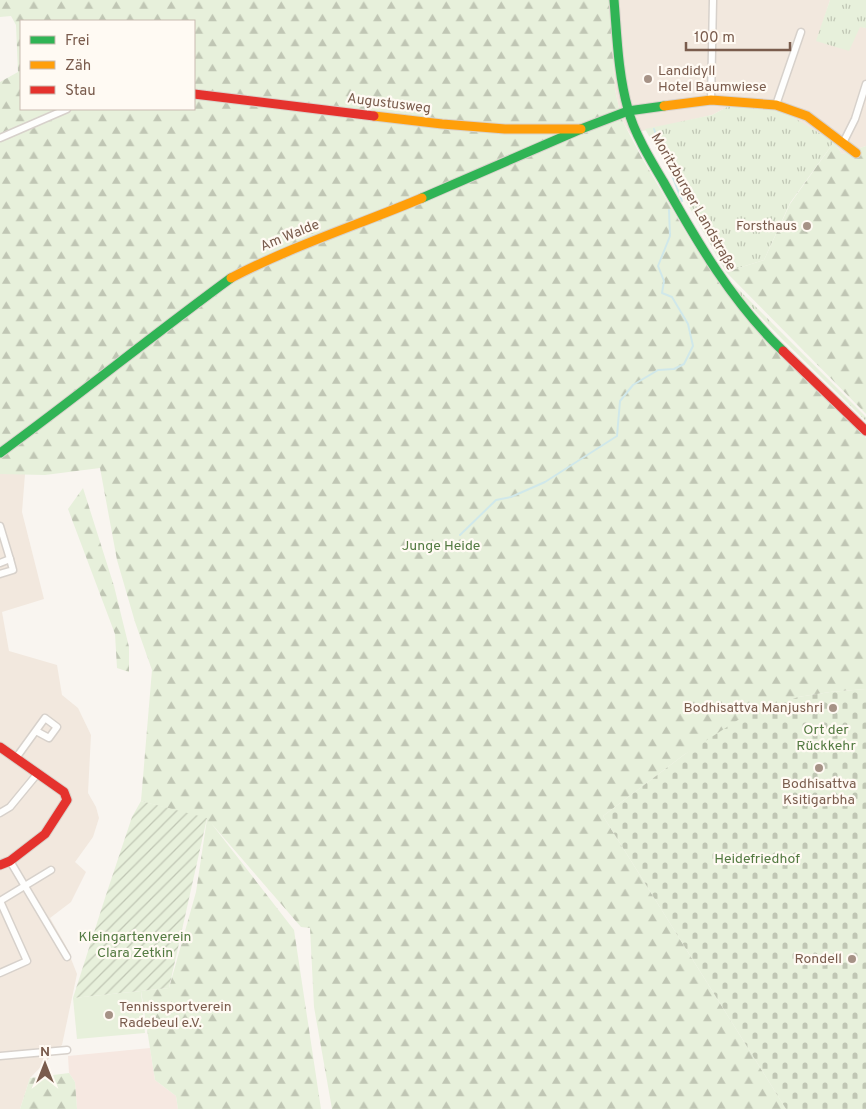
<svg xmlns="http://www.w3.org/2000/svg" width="866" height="1109" font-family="Overpass,sans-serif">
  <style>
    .residential { fill: #f2e8de }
    .commercial { fill: #f6e8e1 }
    .grass { fill: url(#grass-tufts) }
    .forest { fill: url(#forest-firs); fill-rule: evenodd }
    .cemetery { fill: url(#cemetery-stones) }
    .park { fill: #e7f0db }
    .garden { fill: url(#garden-furrows) }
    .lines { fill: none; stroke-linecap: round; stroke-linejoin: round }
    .stream { stroke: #d0e8ea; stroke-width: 2 }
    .street-casing { stroke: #d7d1cb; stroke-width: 9 }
    .fast-casing { stroke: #d9d2cb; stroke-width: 11 }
    .slow-casing { stroke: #d9d2cb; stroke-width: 11 }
    .jam-casing { stroke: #d9d2cb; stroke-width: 11 }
    .street { stroke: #fefefd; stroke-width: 6 }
    .fast { stroke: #30b455; stroke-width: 9 }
    .slow { stroke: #ff9f0a; stroke-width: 9 }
    .jam { stroke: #e5322d; stroke-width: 9 }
    .poi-dot { fill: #a69286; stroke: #fffaf3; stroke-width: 2 }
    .labels { text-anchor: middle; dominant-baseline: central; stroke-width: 4.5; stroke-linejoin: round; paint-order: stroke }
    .poi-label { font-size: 14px; fill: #7a5c4d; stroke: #fffaf3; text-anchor: end }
    .street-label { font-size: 14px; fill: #7a5c4d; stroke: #fffaf3 }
    .park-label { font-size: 14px; fill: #537a41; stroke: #fffaf3 }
  </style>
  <defs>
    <pattern id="grass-tufts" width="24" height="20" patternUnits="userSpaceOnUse" patternTransform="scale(1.25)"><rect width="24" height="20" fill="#e7f0db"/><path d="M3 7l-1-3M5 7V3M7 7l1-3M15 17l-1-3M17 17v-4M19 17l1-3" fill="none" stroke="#c0c6b4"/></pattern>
    <pattern id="forest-firs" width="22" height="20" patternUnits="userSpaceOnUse" patternTransform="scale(1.25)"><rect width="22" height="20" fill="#e7f0db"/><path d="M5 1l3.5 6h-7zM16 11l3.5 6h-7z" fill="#c0c6b4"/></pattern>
    <pattern id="cemetery-stones" width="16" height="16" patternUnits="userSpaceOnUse" patternTransform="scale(1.25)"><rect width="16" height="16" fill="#e7f0db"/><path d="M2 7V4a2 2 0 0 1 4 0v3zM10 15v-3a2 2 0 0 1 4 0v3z" fill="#c0c6b4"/></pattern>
    <pattern id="garden-furrows" width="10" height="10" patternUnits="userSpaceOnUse" patternTransform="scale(1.25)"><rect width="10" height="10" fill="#e7f0db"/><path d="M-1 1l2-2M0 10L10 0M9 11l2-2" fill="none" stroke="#c0c6b4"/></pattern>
  </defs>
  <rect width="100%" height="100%" fill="#f9f5f0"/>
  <!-- residential -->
  <g class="residential">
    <polygon points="609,0 830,0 817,41 860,26 866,28 866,146 842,154 834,142 729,106 712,115 630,134 621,118 615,89"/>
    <polygon points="0,474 25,474 22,512 44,599 2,612 9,651 57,665 62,695 78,708 91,735 88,793 96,807 99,818 93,837 75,862 86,872 71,902 50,918 66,946 77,974 62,1045 30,1078 20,1109 0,1109"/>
  </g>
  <!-- commercial -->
  <polygon class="commercial" points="150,1048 155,1080 176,1096 178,1109 77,1109 75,1082 69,1073 68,1056"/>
  <!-- grass -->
  <g class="grass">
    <polygon points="830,0 866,0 866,28 860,27 849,51 816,41"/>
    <polygon points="729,106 783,111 834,142 790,203 764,260 726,272 645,129 712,115"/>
    <polygon points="729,284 733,284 866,417 866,421 783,340"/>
  </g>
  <!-- forest -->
  <g class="forest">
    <path d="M0 0H609L615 89 621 118 642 158 692 243 719 283 800 372 866 438V689L830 692 798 697 685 754 603 816 786 1109H332L314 1007 310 928 301 927 211 823 294 930 321 1109H178L176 1096 155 1080 141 991 169 988 196 892 207 819 141 801 152 670 135 622 117 560 100 468 45 475 0 474V82L18 72 16 25 11 16 0 17ZM21 21H194V109H21Z"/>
    <polygon points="834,142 842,154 866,146 866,414 726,272 764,260 790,204"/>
    <polygon points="83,488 114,586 129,647 129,672 117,668 115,634 68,509"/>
    <polygon points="69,1073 75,1082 77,1109 20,1109 30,1078"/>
  </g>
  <!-- cemetery -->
  <polygon class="cemetery" points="866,689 866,1109 786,1109 603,816 685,754 738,720 798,697 830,692"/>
  <!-- park -->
  <polygon class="park" points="141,991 145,1033 77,1039 73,998"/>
  <!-- garden -->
  <polygon class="garden" points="141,801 207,818 169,988 73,998 105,898 132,817"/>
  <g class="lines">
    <!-- stream -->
    <g class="stream">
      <polyline points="654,129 682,201"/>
      <polyline points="460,535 496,500 511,497 545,482 617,436 620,401 633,385 658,370 674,369 684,364 693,346 688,324 672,297 662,293 664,281 658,266 670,236 669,210"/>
    </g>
    <!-- street casing -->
    <g class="street-casing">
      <g id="street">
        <polyline points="711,100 713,0"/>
        <polyline points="776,105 801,32"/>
        <polyline points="0,138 67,109"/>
        <polyline points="843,143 855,119 866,84"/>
        <polyline points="0,526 10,559 0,563"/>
        <polyline points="0,574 13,570 10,559"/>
        <polyline points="16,758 45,718 57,727 49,738 36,731"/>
        <polyline points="0,813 10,807 38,773"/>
        <polyline points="10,861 67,957"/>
        <polyline points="0,901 51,870"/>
        <polyline points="0,973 27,961 0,901"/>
        <polyline points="0,1056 67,1050"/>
      </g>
    </g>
    <!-- fast casing -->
    <g class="fast-casing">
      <g id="fast">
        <path d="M614 0C617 36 618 74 628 109 633 131 651 161 663 181 697 242 732 302 783 351"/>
        <polyline points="422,198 581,129 628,111 664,106"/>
        <path d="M0 453C78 396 153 335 231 278"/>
      </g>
    </g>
    <!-- slow casing -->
    <g class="slow-casing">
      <g id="slow">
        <polyline points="664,106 711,100 776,105 807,116 856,153"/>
        <polyline points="374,116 442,124 505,129 581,129"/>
        <path d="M231 278C292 246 358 225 422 198"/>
      </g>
    </g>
    <!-- jam casing -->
    <g class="jam-casing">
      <g id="jam">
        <polyline points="194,94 374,116"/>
        <polyline points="783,351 866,431"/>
        <polyline points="0,747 64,792 67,800 45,834 10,861 0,865"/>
      </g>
    </g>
    <!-- street -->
    <use href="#street" class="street"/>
    <!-- fast -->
    <use href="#fast" class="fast"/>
    <!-- slow -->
    <use href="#slow" class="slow"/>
    <!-- jam -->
    <use href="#jam" class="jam"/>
  </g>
  <!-- markers -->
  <g class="poi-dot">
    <circle cx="648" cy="79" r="5"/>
    <circle cx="807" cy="226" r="5"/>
    <circle cx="833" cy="708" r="5"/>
    <circle cx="819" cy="768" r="5"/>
    <circle cx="852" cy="959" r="5"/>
    <circle cx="109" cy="1015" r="5"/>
  </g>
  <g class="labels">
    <!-- poi labels -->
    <g class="poi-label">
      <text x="658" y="71" text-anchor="start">Landidyll<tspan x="658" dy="16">Hotel Baumwiese</tspan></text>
      <text x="797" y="226">Forsthaus</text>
      <text x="823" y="708">Bodhisattva Manjushri</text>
      <text x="819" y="784" text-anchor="middle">Bodhisattva<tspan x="819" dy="16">Ksitigarbha</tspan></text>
      <text x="842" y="959">Rondell</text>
      <text x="119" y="1007" text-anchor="start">Tennissportverein<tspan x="119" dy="16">Radebeul e.V.</tspan></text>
    </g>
    <!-- street labels -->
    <g class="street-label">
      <text transform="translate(389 104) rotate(7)">Augustusweg</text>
      <text transform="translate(693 202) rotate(60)">Moritzburger Landstraße</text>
      <text transform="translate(290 236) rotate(-22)">Am Walde</text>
    </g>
    <!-- park labels -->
    <g class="park-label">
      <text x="441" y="546">Junge Heide</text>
      <text x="826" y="730">Ort der<tspan x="826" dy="16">Rückkehr</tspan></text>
      <text x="757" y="859">Heidefriedhof</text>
      <text x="135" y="937">Kleingartenverein<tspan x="135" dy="16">Clara Zetkin</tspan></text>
    </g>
  </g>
  <!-- legend -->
  <rect x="20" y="20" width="175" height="90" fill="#fffaf3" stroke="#cabbb1"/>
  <rect x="30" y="36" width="25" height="8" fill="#30b455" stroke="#cabbb1"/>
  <text x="65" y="45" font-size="15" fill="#7a5c4d">Frei</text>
  <rect x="30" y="61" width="25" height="8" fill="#ff9f0a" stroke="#cabbb1"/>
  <text x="65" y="70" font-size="15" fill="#7a5c4d">Zäh</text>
  <rect x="30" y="86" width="25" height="8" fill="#e5322d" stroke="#cabbb1"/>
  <text x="65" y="95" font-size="15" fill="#7a5c4d">Stau</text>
  <!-- north arrow -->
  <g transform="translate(45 1064)" stroke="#fffaf3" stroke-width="4" paint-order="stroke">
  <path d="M0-4L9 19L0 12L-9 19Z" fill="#7a5c4d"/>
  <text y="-8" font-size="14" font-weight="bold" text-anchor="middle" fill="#7a5c4d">N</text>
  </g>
  <!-- scale -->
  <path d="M686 42v8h104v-8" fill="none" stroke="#7a5c4d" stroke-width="2.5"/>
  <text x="694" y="42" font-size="15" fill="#7a5c4d" stroke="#fffaf3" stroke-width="4" paint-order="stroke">100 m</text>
</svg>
